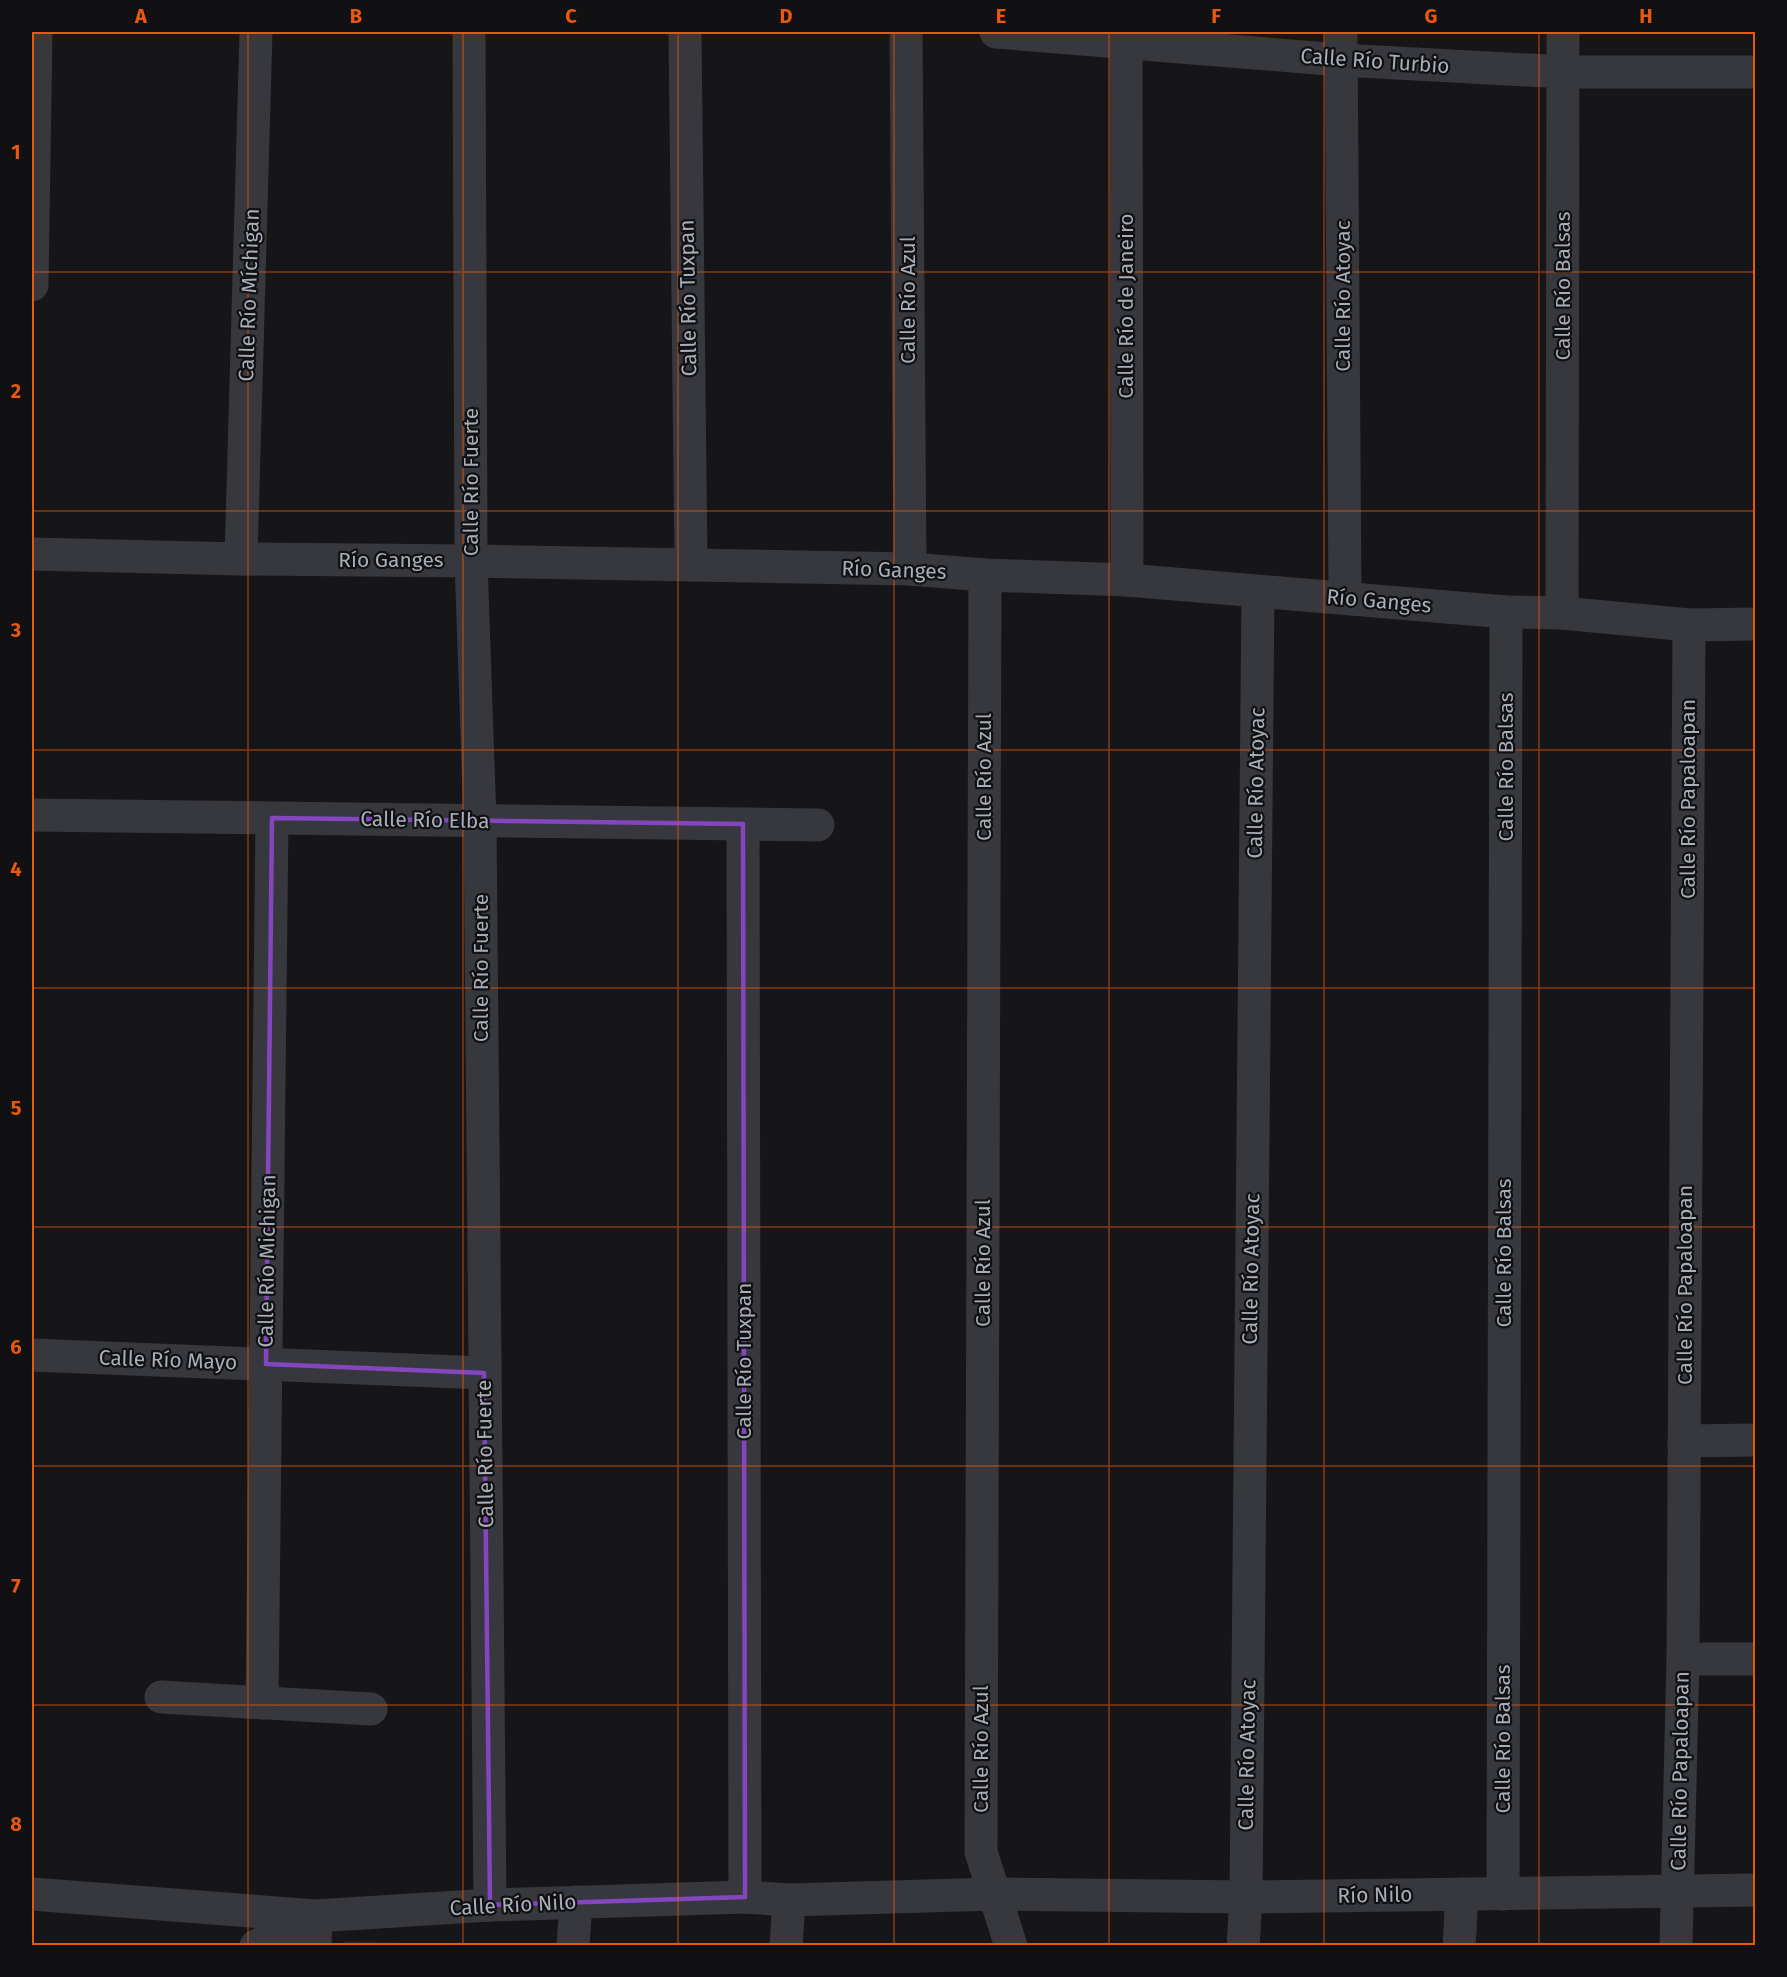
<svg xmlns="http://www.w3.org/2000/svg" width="1787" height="1977" font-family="'Fira Sans',sans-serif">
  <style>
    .built { fill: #222225 }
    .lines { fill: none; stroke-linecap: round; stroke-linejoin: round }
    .minor { stroke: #37383d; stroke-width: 33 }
    .marked { fill: none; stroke: #8446be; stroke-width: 4.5; stroke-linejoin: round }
    .grid { fill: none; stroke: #e8590c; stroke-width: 1.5; stroke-opacity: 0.55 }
    .labels { text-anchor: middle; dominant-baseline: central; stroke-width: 4.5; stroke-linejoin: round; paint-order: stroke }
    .street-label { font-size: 21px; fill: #a8adb8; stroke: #111113 }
    .neatline { fill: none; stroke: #e8590c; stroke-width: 2 }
    .grid-label { font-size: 20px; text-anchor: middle; font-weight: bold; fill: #e8590c }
  </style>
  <rect width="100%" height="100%" fill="#161618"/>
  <!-- built -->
  <polygon class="built" points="345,1941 476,1945 344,1945"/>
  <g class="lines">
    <!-- minor -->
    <g class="minor">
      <polyline points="469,32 471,561 480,821 490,1905"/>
      <polyline points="685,32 691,565"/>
      <polyline points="906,32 910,569"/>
      <polyline points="996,32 1341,60 1564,72 1756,72"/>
      <polyline points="1126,32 1127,580"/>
      <polyline points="1341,32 1345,597"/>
      <polyline points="32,285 36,32"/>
      <polyline points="32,554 241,559 471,561 910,569 985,575 1127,580 1506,612 1562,613 1689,625 1756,624"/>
      <polyline points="241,559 256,32"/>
      <polyline points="985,575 981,1852 1011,1946"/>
      <polyline points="1562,613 1563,32"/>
      <polyline points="32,815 818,825"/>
      <polyline points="743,824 745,1897"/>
      <polyline points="32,1355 484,1373"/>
      <polyline points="1684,1441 1756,1440"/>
      <polyline points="1683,1659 1756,1659"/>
      <polyline points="161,1697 371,1709"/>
      <polyline points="262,1703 272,818"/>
      <polyline points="32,1894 316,1916 490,1905 745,1897 789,1900 994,1894 1246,1897 1756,1890"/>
      <polyline points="1503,1894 1506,612"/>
      <polyline points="256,1946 316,1916 315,1946"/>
      <polyline points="573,1946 576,1902"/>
      <polyline points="786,1946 789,1900"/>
      <polyline points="1243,1946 1246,1897 1258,592"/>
      <polyline points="1459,1946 1462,1894"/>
      <polyline points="1676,1946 1683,1659 1689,625"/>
    </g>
  </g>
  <!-- marked area -->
  <path class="marked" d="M272 818 743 824 745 1897 490 1905 484 1373 266 1364Z"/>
  <!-- grid -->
  <path class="grid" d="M248 32V1946M463 32V1946M678 32V1946M894 32V1946M1109 32V1946M1324 32V1946M1539 32V1946M32 272H1756M32 511H1756M32 750H1756M32 988H1756M32 1227H1756M32 1466H1756M32 1705H1756"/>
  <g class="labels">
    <!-- street labels -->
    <g class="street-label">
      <text transform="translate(1375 61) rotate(4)">Calle Río Turbio</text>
      <text transform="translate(1563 286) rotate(-90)">Calle Río Balsas</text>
      <text transform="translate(249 295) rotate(-88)">Calle Río Míchigan</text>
      <text transform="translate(1343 296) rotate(-90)">Calle Río Atoyac</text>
      <text transform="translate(688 298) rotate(-91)">Calle Río Tuxpan</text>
      <text transform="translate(908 300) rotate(-90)">Calle Río Azul</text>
      <text transform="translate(1126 306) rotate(-90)">Calle Río de Janeiro</text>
      <text transform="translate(471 482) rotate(-90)">Calle Río Fuerte</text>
      <text x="391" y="560">Río Ganges</text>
      <text transform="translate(894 570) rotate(2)">Río Ganges</text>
      <text transform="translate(1379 601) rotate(5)">Río Ganges</text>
      <text transform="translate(1506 767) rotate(-90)">Calle Río Balsas</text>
      <text transform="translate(984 777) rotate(-90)">Calle Río Azul</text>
      <text transform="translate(1256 783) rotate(-89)">Calle Río Atoyac</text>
      <text transform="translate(1688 799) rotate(-90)">Calle Río Papaloapan</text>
      <text transform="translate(425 820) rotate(1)">Calle Río Elba</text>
      <text transform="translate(481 968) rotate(-90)">Calle Río Fuerte</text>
      <text transform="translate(1504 1253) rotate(-90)">Calle Río Balsas</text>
      <text transform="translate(267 1261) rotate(-89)">Calle Río Michigan</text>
      <text transform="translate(983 1263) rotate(-90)">Calle Río Azul</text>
      <text transform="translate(1251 1269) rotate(-89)">Calle Río Atoyac</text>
      <text transform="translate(1685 1285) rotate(-90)">Calle Río Papaloapan</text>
      <text transform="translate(168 1360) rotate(2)">Calle Río Mayo</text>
      <text transform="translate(744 1361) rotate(-90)">Calle Río Tuxpan</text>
      <text transform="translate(485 1454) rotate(-91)">Calle Río Fuerte</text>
      <text transform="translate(1503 1739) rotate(-90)">Calle Río Balsas</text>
      <text transform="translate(981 1749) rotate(-90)">Calle Río Azul</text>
      <text transform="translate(1247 1755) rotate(-89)">Calle Río Atoyac</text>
      <text transform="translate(1680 1771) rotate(-89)">Calle Río Papaloapan</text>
      <text transform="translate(1375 1895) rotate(-1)">Río Nilo</text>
      <text transform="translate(513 1905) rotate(-3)">Calle Río Nilo</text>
    </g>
  </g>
  <!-- border -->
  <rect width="1787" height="1977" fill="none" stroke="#111113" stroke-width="66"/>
  <rect x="33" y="33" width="1721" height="1911" class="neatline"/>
  <g class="grid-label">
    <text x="141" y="23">A</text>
    <text x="356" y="23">B</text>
    <text x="571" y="23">C</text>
    <text x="786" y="23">D</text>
    <text x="1001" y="23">E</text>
    <text x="1216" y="23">F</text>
    <text x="1431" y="23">G</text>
    <text x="1646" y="23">H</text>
    <text x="16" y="159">1</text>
    <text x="16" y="398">2</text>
    <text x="16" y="637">3</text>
    <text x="16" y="876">4</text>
    <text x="16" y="1115">5</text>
    <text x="16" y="1354">6</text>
    <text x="16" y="1593">7</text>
    <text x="16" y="1831">8</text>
  </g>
</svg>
